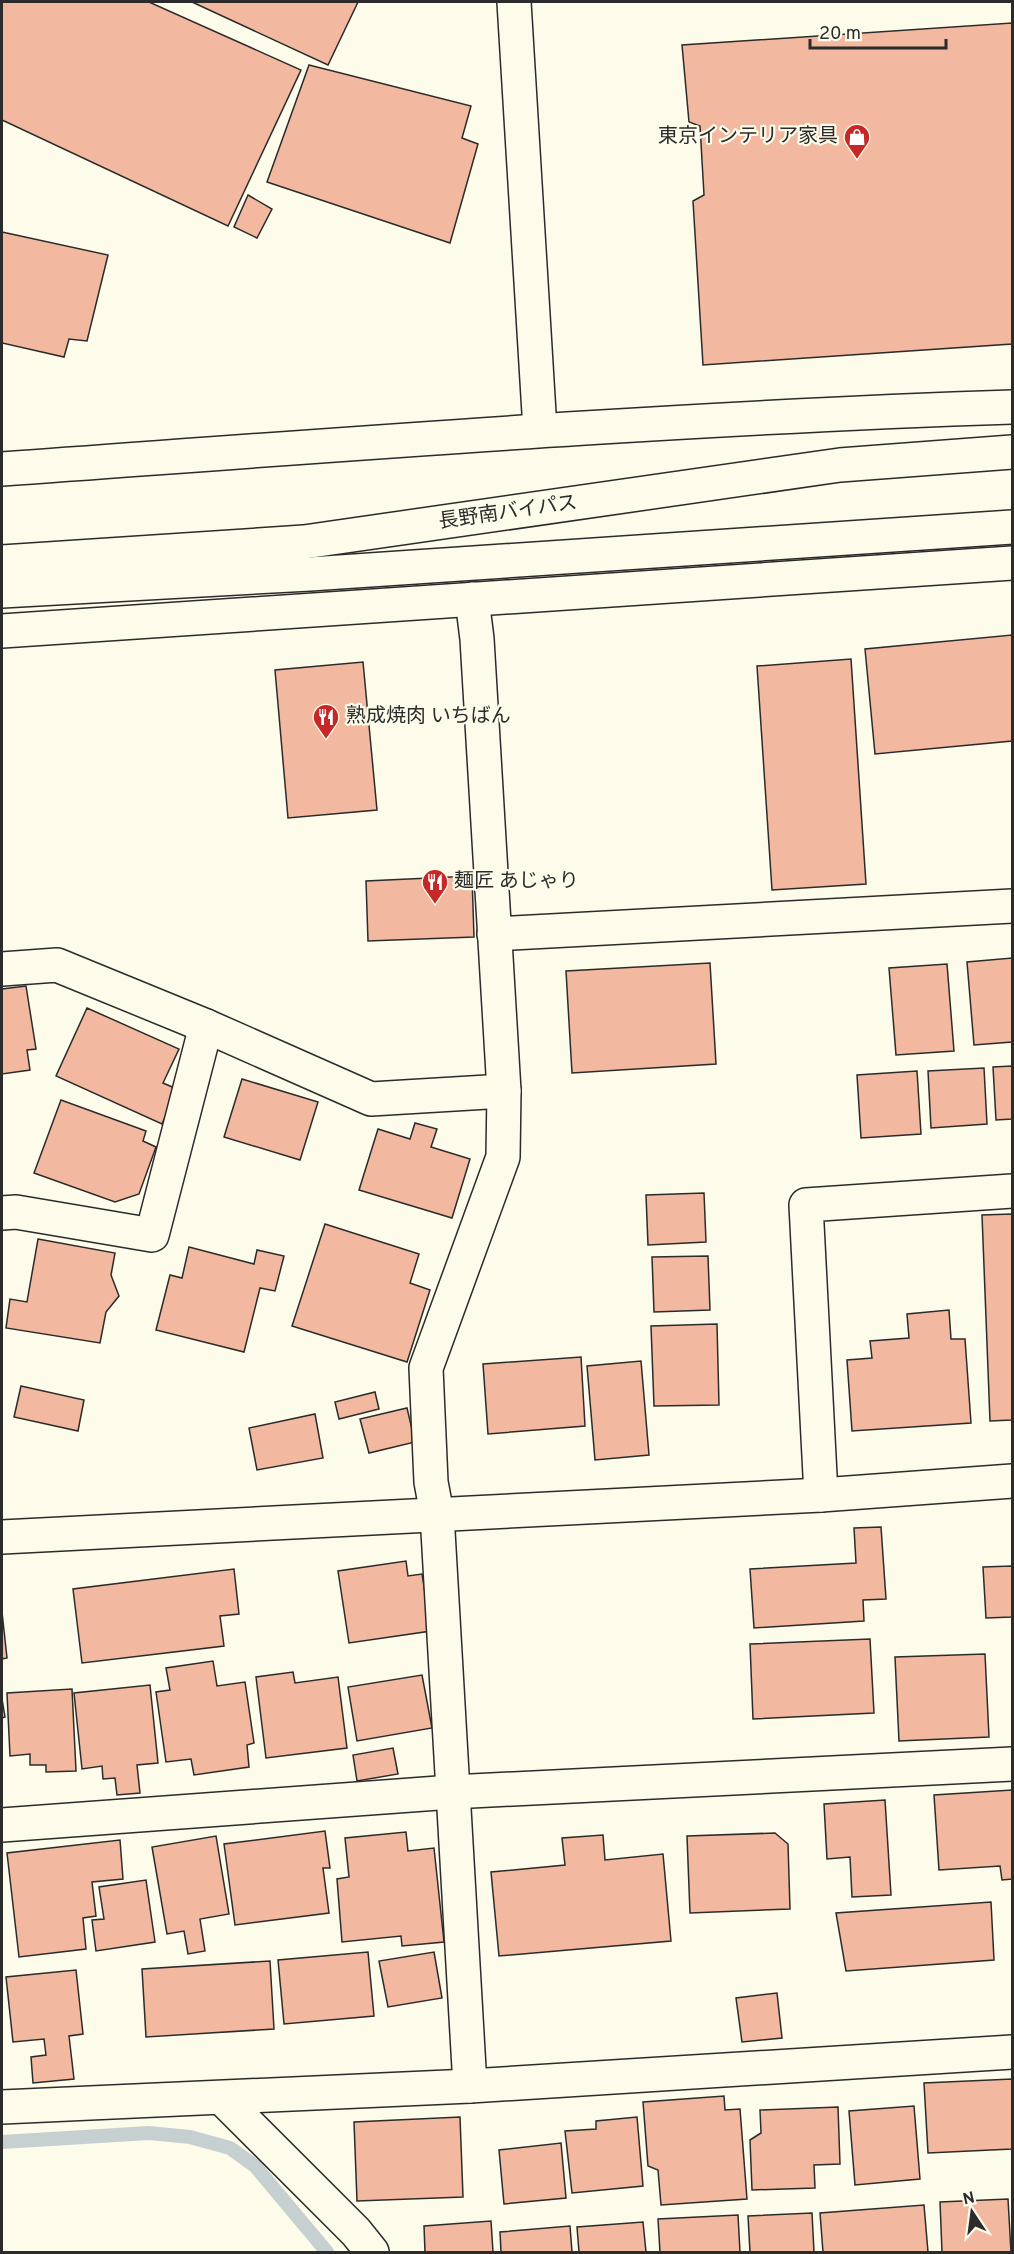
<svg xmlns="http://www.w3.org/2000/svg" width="1014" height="2254" font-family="Overpass,'Noto Sans JP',sans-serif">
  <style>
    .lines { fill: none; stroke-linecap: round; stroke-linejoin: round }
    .stream { stroke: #c7d0d0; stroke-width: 14 }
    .building { fill: #f2b8a0; stroke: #2b2b2b; stroke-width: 1.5 }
    .minor-casing { stroke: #2b2b2b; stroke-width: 36 }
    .tertiary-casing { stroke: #2b2b2b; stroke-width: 36 }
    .trunk-casing { stroke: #2b2b2b; stroke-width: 36 }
    .minor { stroke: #fdfbea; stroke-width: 33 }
    .tertiary { stroke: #fdfbea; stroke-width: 33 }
    .trunk { stroke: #fdfbea; stroke-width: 33 }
    .labels { text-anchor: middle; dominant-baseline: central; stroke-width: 4.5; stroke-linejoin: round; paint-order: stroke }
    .poi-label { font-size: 20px; fill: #2b2b2b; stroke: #fdfbea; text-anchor: start }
    .street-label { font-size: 20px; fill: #2b2b2b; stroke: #fdfbea }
  </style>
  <rect width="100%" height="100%" fill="#fdfbea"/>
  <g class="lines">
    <!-- stream -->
    <polyline class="stream" points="2,2142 149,2133 190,2137 230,2148 255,2166 327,2252"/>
  </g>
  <!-- building -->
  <g class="building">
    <polygon points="2,2 149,2 301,70 228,226 2,120"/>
    <polygon points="192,2 358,2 328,65"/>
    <polygon points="1012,23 1012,344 703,365 693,201 704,195 700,126 689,122 682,45"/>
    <polygon points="309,65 471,106 462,138 478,144 450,243 267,182"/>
    <polygon points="248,195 272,209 257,238 234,227"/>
    <polygon points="2,232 108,255 87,341 69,339 64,357 2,343"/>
    <polygon points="1012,635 1012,741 875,754 865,649"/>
    <polygon points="851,659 866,884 772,890 757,666"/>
    <polygon points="363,662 377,810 288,818 275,670"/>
    <polygon points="472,876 474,937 368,941 366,881"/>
    <polygon points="1012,958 1012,1042 974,1045 967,962"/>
    <polygon points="710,963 716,1064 572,1073 566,971"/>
    <polygon points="947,964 954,1051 896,1055 889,968"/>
    <polygon points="26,986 36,1049 27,1050 30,1070 2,1074 2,989"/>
    <polygon points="87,1008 179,1049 163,1083 177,1089 162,1124 56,1076"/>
    <polygon points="1012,1066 1012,1119 996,1120 993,1067"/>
    <polygon points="984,1068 987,1124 931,1128 928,1071"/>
    <polygon points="917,1071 921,1134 861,1138 857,1075"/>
    <polygon points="242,1079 318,1102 300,1160 224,1137"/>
    <polygon points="61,1100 146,1131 143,1141 156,1147 139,1194 115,1202 34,1173"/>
    <polygon points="415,1123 437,1129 431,1147 470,1159 452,1218 359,1190 378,1129 410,1139"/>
    <polygon points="704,1193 706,1242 648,1245 646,1195"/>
    <polygon points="1012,1214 1012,1420 990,1421 982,1215"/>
    <polygon points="325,1224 419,1254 410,1283 430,1290 407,1362 292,1326"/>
    <polygon points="38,1239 115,1253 111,1275 119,1296 106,1312 100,1343 6,1328 10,1299 27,1302"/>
    <polygon points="189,1247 254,1264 257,1250 284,1256 275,1291 260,1288 244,1352 156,1330 170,1275 182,1278"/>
    <polygon points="708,1256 710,1310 654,1312 652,1257"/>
    <polygon points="949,1310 951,1339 965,1339 971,1423 852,1431 847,1360 872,1358 870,1341 909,1338 907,1314"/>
    <polygon points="717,1324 719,1405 654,1406 651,1326"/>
    <polygon points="581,1357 585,1426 488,1434 483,1364"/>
    <polygon points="641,1361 649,1455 595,1460 587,1366"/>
    <polygon points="21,1386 84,1400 78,1431 14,1417"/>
    <polygon points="375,1392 379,1409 339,1419 335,1402"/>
    <polygon points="407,1408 415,1442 369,1453 360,1419"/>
    <polygon points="315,1414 323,1458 257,1470 249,1428"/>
    <polygon points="881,1527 886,1599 863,1600 864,1621 754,1628 750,1569 856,1563 854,1528"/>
    <polygon points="406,1561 408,1576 422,1574 431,1631 349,1643 338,1571"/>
    <polygon points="1012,1566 1012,1617 986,1618 983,1567"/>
    <polygon points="234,1569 239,1614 220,1616 224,1646 82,1663 73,1589"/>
    <polygon points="2,1612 7,1658 2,1659"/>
    <polygon points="870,1639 874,1713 753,1719 750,1644"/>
    <polygon points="985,1654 989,1737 899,1741 895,1657"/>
    <polygon points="213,1661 217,1686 245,1682 254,1743 247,1745 249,1767 194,1775 191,1759 166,1762 156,1692 170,1690 166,1668"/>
    <polygon points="293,1672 295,1683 338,1677 347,1748 266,1758 256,1677"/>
    <polygon points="422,1675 432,1728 357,1741 348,1687"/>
    <polygon points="150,1685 158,1763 137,1765 140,1793 117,1795 115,1778 103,1779 102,1766 82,1769 74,1693"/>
    <polygon points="72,1689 76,1771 46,1772 46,1765 30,1765 30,1754 10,1756 7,1693"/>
    <polygon points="2,1699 5,1717 2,1718"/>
    <polygon points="393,1748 398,1774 357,1781 353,1755"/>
    <polygon points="1012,1790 1012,1879 1002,1880 1000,1866 939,1870 934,1795"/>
    <polygon points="885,1800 891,1895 852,1897 850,1857 827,1859 824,1804"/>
    <polygon points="325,1831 330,1868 323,1868 329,1913 235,1925 224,1844"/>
    <polygon points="406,1832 408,1851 434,1848 444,1942 402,1946 401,1936 342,1942 337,1879 349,1877 345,1838"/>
    <polygon points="775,1833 788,1844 790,1909 690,1913 687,1836"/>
    <polygon points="603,1835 605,1860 663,1854 671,1941 499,1956 491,1872 565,1865 562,1838"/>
    <polygon points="216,1836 229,1914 200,1919 205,1951 188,1954 184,1931 167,1934 152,1847"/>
    <polygon points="120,1840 123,1879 92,1882 96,1916 83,1918 86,1949 19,1957 7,1853"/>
    <polygon points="146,1880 155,1942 96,1951 92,1920 104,1919 99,1887"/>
    <polygon points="991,1902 994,1960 846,1971 836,1913"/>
    <polygon points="368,1952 374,2016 284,2024 278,1960"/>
    <polygon points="434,1952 442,1998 388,2007 379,1961"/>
    <polygon points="270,1961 274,2029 146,2037 142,1969"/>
    <polygon points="76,1970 83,2034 69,2036 74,2079 33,2083 31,2057 46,2055 44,2039 13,2042 6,1977"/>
    <polygon points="777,1993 782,2038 742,2042 736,1998"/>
    <polygon points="1012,2079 1012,2149 928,2153 924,2083"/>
    <polygon points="724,2096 725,2110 740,2109 747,2199 661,2205 658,2170 648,2166 643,2102"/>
    <polygon points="914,2106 920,2179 855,2185 849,2111"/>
    <polygon points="838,2107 840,2164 814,2165 815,2188 752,2190 750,2140 761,2133 760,2110"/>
    <polygon points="460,2117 463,2197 357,2201 354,2122"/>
    <polygon points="637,2117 643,2186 572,2193 565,2131 596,2129 596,2121"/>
    <polygon points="561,2143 566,2198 504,2204 499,2150"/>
    <polygon points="1008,2199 1011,2252 942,2252 940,2202"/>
    <polygon points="924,2205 928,2252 823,2252 820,2213"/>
    <polygon points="812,2213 814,2252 750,2252 748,2216"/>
    <polygon points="738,2215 740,2252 660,2252 658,2219"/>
    <polygon points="491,2221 493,2252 425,2252 424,2226"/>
    <polygon points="643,2222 646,2252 579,2252 577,2227"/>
    <polygon points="570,2226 572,2252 501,2252 500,2232"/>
  </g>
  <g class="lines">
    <!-- minor casing -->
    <g class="minor-casing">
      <g id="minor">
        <polyline points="494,934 1012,906"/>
        <polyline points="2,969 57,965 206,1026 371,1099 504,1091"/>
        <polyline points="2,1213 16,1212 152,1235 206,1026"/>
        <polyline points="821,1495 806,1205 1012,1191"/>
        <polyline points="2,1825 452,1792 1012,1764"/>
        <polyline points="470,2086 437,1514 431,1482 426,1368 503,1157 504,1091 477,639 472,599"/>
        <polyline points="222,2098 356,2232 372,2252"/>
        <polyline points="2,2107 470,2086 1012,2052"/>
      </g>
    </g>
    <!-- tertiary casing -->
    <g class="tertiary-casing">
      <g id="tertiary">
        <polyline points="514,2 540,430"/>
        <polyline points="2,1537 821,1495 1012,1481"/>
      </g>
    </g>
    <!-- trunk casing -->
    <g class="trunk-casing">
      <g id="trunk">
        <path d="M2 469C338 445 675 418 1012 407"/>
        <polyline points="2,562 304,542 840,465 1012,452"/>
        <polyline points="2,591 310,574 1012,527"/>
        <polyline points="2,631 1012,563"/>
      </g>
    </g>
    <!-- minor -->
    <use href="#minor" class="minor"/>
    <!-- tertiary -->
    <use href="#tertiary" class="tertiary"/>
    <!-- trunk -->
    <use href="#trunk" class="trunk"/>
  </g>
  <!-- icons -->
  <defs>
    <g id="shop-pin" transform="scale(1.35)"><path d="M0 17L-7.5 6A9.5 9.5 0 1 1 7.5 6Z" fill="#c62828" stroke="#fdfbea"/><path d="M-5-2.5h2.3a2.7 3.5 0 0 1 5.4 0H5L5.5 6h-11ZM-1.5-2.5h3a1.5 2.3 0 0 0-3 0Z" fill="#fff"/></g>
    <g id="restaurant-pin" transform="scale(1.35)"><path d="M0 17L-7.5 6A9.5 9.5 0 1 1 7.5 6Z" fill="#c62828" stroke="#fdfbea"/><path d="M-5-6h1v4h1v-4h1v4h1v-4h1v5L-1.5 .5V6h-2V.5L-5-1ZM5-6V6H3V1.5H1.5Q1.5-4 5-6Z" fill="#fff"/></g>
  </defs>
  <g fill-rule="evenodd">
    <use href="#shop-pin" x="857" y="137"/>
    <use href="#restaurant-pin" x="326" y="717"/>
    <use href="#restaurant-pin" x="435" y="882"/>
  </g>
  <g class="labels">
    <!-- poi labels -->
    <g class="poi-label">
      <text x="838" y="137" text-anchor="end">東京インテリア家具</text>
      <text x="346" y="717">熟成焼肉 いちばん</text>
      <text x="454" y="882">麺匠 あじゃり</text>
    </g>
    <!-- street labels -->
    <g class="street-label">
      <text transform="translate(508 513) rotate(-8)">長野南バイパス</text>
    </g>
  </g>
  <!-- border -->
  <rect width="1014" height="2254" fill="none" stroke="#2b2b2b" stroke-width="6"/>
  <!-- north arrow -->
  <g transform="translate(972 2212) rotate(347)" stroke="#fdfbea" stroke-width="4.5" paint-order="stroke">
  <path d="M0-4.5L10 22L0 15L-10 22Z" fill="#2b2b2b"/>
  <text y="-9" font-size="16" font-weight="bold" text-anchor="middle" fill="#2b2b2b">N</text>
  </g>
  <!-- scale -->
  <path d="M810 39v9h136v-9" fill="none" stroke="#2b2b2b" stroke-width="3"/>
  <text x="819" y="39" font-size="18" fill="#2b2b2b" stroke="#fdfbea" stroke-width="4.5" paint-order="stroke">20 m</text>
</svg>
